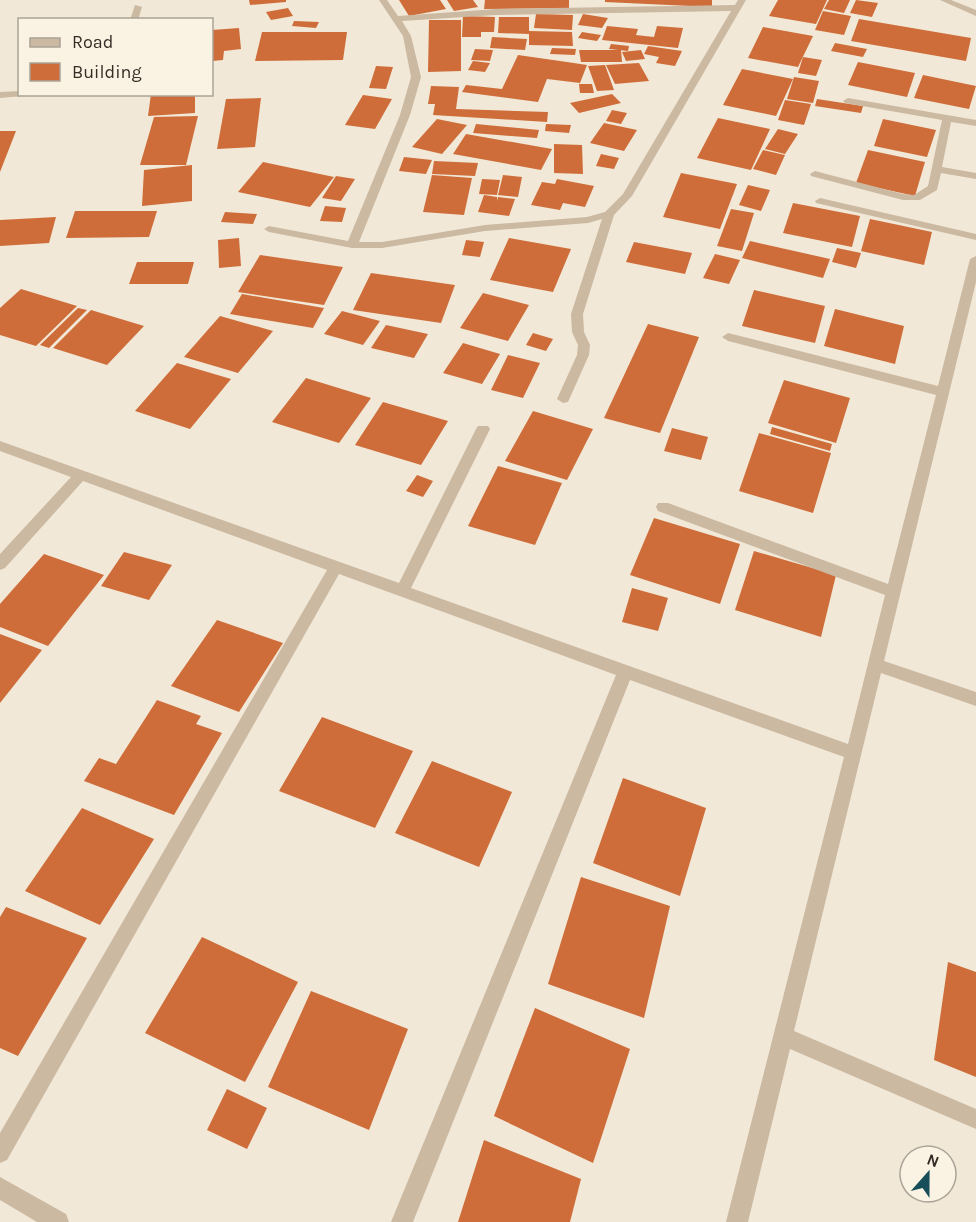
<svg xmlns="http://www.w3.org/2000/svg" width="976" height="1222" font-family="Karla,sans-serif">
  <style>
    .building { fill: #ce6d39 }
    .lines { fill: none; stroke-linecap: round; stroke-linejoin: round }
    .minor { fill: #cbb9a2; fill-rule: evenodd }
  </style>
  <rect width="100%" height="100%" fill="#f2e8d7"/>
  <!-- building -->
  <g class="building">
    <polygon points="249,0 286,0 286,2 250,5"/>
    <polygon points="399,0 440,0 446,9 409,16"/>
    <polygon points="447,0 473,0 478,7 454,11"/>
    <polygon points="485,0 569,0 569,8 484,9"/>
    <polygon points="605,0 712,0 712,7 605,2"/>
    <polygon points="778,0 827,0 816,24 769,16"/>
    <polygon points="829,0 850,0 844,13 824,9"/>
    <polygon points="856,0 878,3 872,17 850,13"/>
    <polygon points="288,8 293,16 271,20 266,12"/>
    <polygon points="823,11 851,16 844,35 815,30"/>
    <polygon points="536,14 573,15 572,30 534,28"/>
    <polygon points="583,14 608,18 602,28 578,25"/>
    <polygon points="463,16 495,17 494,32 481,32 481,37 462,37"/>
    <polygon points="499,17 529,17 529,31 572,32 573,46 529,45 529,34 498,33"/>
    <polygon points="859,19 971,38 966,61 851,41"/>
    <polygon points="429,20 461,20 461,71 428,72"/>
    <polygon points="294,21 319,22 316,28 292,26"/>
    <polygon points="607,26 638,29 636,35 654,37 657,26 683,28 678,48 602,40"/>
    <polygon points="763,27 813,36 798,67 748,58"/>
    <polygon points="239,28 241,49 224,51 223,60 212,61 212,30"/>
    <polygon points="262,32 347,32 343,60 255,61"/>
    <polygon points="582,32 601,35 597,41 578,38"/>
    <polygon points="492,37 527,39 525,50 490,48"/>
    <polygon points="835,43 867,49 863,57 831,51"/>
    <polygon points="611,44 629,46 628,51 609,49"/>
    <polygon points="648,46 682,51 675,66 656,63 659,57 644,54"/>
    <polygon points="552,48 576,49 575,55 550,54"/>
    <polygon points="475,49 493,50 490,61 471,60"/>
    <polygon points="579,50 621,50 622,62 581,62"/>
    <polygon points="641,50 645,59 626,61 622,52"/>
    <polygon points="518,55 567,62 587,65 580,83 547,79 538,102 462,92 466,85 502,89"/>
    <polygon points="803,57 822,60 816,76 798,73"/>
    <polygon points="473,61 490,63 485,72 468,70"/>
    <polygon points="858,62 915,73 907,97 848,85"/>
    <polygon points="639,63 649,81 615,84 606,65"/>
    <polygon points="605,65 614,90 597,91 588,66"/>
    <polygon points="376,66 393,67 386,89 369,88"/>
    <polygon points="742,69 793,79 776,116 723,105"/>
    <polygon points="923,75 976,86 969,109 914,98"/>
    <polygon points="794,77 819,81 813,103 787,99"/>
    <polygon points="579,84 592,84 594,93 580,93"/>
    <polygon points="431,86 459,87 456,109 548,112 547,122 433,115 435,104 428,104"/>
    <polygon points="151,94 195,94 195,113 148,116"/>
    <polygon points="612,94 621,103 579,113 570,103"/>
    <polygon points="363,95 392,99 375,129 345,125"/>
    <polygon points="261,98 255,147 217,149 226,99"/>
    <polygon points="817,99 863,106 861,113 815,106"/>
    <polygon points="785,100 811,104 804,125 778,120"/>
    <polygon points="612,110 627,113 621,124 606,121"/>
    <polygon points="198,116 186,165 140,165 154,117"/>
    <polygon points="718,118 770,129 751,170 697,158"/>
    <polygon points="437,119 467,125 442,154 412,147"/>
    <polygon points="883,119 936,130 927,157 874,146"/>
    <polygon points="604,123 637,130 624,151 590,143"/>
    <polygon points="476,124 539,130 537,138 473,133"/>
    <polygon points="546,124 571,125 569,133 545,131"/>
    <polygon points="778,129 798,134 785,154 765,149"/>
    <polygon points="0,131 16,131 0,172"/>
    <polygon points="466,134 552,149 541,170 453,154"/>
    <polygon points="554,144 582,145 583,174 554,173"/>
    <polygon points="763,150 785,155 776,175 753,169"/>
    <polygon points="868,150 925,162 915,196 856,183"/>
    <polygon points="601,154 619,158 614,169 596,166"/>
    <polygon points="404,157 432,160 426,174 399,171"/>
    <polygon points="434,161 478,163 475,176 432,174"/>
    <polygon points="263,162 334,177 310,207 238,192"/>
    <polygon points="192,165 192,201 142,206 144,170"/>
    <polygon points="681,173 737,184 720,229 663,217"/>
    <polygon points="432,175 472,178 464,215 423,212"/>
    <polygon points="503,175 522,177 518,197 498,195"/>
    <polygon points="336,176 355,179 341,201 322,198"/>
    <polygon points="482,179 500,180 497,195 479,194"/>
    <polygon points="557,179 594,186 585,207 563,203 560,210 531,205 542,182 555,184"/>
    <polygon points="748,185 770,190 761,211 739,205"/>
    <polygon points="484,195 497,197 497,201 498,197 515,199 509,216 478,212"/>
    <polygon points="793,203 860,216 852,247 783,233"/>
    <polygon points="325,206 346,208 342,222 320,221"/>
    <polygon points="731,209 754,213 742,251 717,246"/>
    <polygon points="75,211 157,211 149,237 66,238"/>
    <polygon points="225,212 257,214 253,224 221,222"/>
    <polygon points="56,217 49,243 0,246 0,220"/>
    <polygon points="870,219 932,232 924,265 861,251"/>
    <polygon points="239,238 241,266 219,268 218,240"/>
    <polygon points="509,238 571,249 553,292 490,280"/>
    <polygon points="466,240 484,242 480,257 462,255"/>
    <polygon points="750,241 830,259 823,278 742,258"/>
    <polygon points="634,242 692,253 685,274 626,262"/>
    <polygon points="837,248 861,253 856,268 832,262"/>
    <polygon points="715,254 740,260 729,284 703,278"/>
    <polygon points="260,255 343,267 324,305 238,292"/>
    <polygon points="137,262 194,262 188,284 129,284"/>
    <polygon points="371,273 455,285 441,323 353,310"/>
    <polygon points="21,289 77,306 36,346 0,335 0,308"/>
    <polygon points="754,290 825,306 815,343 742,326"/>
    <polygon points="483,293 529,305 508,341 460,328"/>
    <polygon points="242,294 324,308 313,328 230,314"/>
    <polygon points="78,308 87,310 49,348 40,345"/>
    <polygon points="835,309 904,326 895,364 824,346"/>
    <polygon points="91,310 144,326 107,365 53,348"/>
    <polygon points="342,311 380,321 363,345 324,334"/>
    <polygon points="220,316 273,331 238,373 184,357"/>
    <polygon points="648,324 699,337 660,433 604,418"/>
    <polygon points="386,325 428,334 414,358 371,348"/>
    <polygon points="533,333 553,339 546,351 526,345"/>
    <polygon points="463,343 500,354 482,384 443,373"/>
    <polygon points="508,355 540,363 523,398 491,390"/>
    <polygon points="177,363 231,379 190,429 135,411"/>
    <polygon points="306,378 371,398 339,443 272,422"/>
    <polygon points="784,380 850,398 836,443 768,423"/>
    <polygon points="383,402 448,421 421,465 355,445"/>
    <polygon points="533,411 593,429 567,480 505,461"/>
    <polygon points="772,427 832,444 830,451 770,434"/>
    <polygon points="672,428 708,437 701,460 664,451"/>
    <polygon points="759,433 831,453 813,513 739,491"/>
    <polygon points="498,466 562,483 535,545 468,526"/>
    <polygon points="417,475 433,481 423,497 406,491"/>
    <polygon points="654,518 740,544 720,604 630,575"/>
    <polygon points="754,551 836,575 821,637 735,610"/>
    <polygon points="124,552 172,565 149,600 101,586"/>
    <polygon points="44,554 104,575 48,646 0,627 0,604"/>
    <polygon points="632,588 668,598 658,631 622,622"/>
    <polygon points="217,620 283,643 239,712 171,686"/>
    <polygon points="0,634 42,650 0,703"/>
    <polygon points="157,700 201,716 196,724 222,733 174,815 84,781 99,758 116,764"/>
    <polygon points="322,717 413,751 375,828 279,791"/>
    <polygon points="432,761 512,792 479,867 395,833"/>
    <polygon points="623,778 706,808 680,896 593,863"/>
    <polygon points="82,808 154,839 100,925 25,891"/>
    <polygon points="581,877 670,906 644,1018 548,984"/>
    <polygon points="6,907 87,938 18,1056 0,1048 0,917"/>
    <polygon points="202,937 298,982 245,1082 145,1033"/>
    <polygon points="948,962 976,972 976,1077 934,1060"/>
    <polygon points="311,991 408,1029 369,1130 268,1087"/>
    <polygon points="535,1008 630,1049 593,1163 494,1116"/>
    <polygon points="227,1089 267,1108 247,1149 207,1130"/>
    <polygon points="484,1140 581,1179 570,1222 458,1222"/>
  </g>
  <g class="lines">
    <!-- minor -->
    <g class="minor">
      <path d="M379 0H387L398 16 496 9 735 5 738 0H746L632 196 614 215 583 314 584 332 590 345 589 355 568 402 563 403 557 399 577 355 578 345 572 332 571 314 602 219 588 223 485 231 382 248H352L269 232 264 229 269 226 348 241 400 115 411 77 403 36ZM731 11 623 194 605 212 587 217 485 225 382 242H359L410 115 421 77 411 36 402 21 496 15Z"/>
      <polygon points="940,0 951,0 976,10 976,16"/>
      <polygon points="135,5 142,7 138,20 130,20"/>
      <polygon points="20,91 20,94 23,96 0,98 0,92"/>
      <polygon points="848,98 976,120 976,126 951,122 942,167 976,173 976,179 941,173 937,190 920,200 903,200 811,176 810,174 815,171 903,194 914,195 928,186 942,120 845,103 843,101"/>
      <polygon points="820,198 976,234 976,240 816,203 815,201"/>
      <polygon points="976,256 976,282 884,661 976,692 976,706 881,673 794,1031 976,1109 976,1129 790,1049 748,1222 726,1222 844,757 630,680 413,1222 391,1222 616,675 339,574 7,1160 0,1163 0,1133 327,570 83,481 5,568 0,570 0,554 71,477 0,451 0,441 399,583 476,429 478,426 488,426 490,429 411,588 848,744 885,595 658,511 656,507 658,503 668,503 888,584 936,395 728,341 722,337 728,333 938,386 970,259"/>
      <polygon points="0,1177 66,1214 69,1222 37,1222 0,1200"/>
    </g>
  </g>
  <!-- legend -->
  <rect x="18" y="18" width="195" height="78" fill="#faf2e3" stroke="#aba397" stroke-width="1.5"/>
  <rect x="30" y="38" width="30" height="9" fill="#cbb9a2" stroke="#aba397" stroke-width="1.5"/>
  <text x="72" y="48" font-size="18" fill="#352c25">Road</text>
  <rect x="30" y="63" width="30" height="18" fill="#ce6d39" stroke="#aba397" stroke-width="1.5"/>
  <text x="72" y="78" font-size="18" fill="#352c25">Building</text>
  <!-- north arrow -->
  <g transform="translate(928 1174) rotate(21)"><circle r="28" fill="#faf2e3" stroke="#aba397" stroke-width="1.5"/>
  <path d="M0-4.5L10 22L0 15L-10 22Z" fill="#184e59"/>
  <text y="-9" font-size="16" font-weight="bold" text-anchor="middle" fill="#352c25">N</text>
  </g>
</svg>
